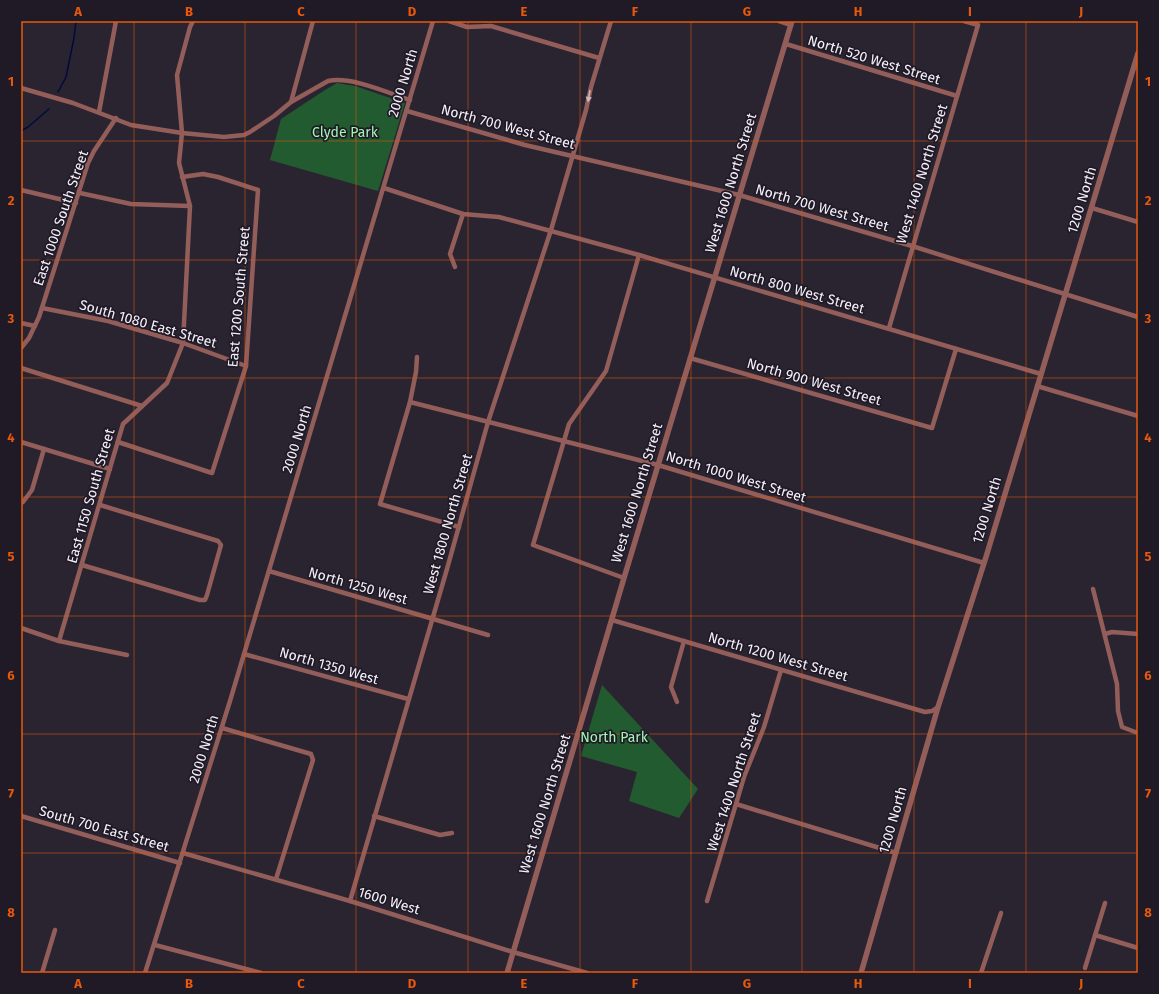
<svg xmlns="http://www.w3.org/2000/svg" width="1159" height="994" font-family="'Fira Sans',sans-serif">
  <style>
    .green { fill: #235b31 }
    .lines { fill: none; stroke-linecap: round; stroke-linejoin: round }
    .stream { stroke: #000a3c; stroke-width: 1.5 }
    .minor { stroke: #935e5a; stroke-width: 4.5 }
    .tertiary { stroke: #935e5a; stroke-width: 5.5 }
    .oneway { fill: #cdb6b9 }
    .grid { fill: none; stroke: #e8590c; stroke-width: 1; stroke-opacity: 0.55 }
    .labels { text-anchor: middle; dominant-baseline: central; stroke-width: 3.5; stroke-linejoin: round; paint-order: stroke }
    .street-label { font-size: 14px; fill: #f4f0f9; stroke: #201a27 }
    .park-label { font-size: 14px; fill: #a1f7b1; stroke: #201a27 }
    .neatline { fill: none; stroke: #e8590c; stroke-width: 1.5 }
    .grid-label { font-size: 13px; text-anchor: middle; font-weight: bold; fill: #e8590c }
  </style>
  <rect width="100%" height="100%" fill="#2a2431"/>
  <!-- green -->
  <g class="green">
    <polygon points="337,83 355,86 405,103 378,191 270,160 281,119 325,90"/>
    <polygon points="602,685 698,789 679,818 629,801 637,772 581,756"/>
  </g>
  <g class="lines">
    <!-- stream -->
    <g class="stream">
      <polyline points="58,92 66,77 74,38 76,21"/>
      <polyline points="21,131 28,127 49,109"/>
    </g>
    <!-- minor -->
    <g class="minor">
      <polyline points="449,21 467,27 491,26 599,58"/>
      <polyline points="779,21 791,25"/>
      <polyline points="786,44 957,96"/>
      <path d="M21 88 73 103 131 125 182 133 224 137 244 135 250 132 274 116 291 102 328 81C351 76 388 93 410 100"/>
      <polyline points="291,102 313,21"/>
      <polyline points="407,111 525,145 739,195 912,246 1138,317"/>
      <polyline points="99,112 116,21"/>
      <polyline points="384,188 463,214 499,217 639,255 1041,374"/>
      <polyline points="21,190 76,203"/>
      <polyline points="80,193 131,204 190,206"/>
      <polyline points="1092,208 1138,222"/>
      <polyline points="455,267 450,254 463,214"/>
      <polyline points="42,308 108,321 183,343 246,366"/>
      <polyline points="21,323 35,326"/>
      <polyline points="889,328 978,25 964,21"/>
      <polyline points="21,348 29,338 39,317 88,163 94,151 116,118"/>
      <polyline points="417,357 416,372 410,402 380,504 459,527"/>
      <polyline points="690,358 932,428 956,349"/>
      <polyline points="21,368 142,406"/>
      <polyline points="1037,386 1138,416"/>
      <polyline points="410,402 658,465 984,563"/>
      <polyline points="21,442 110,469"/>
      <polyline points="118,442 212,473 246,366 258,190 218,177 203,174 182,177"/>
      <polyline points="23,502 32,490 44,449"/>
      <polyline points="82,565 200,600 205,600 207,595 221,545 218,541 100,505"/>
      <polyline points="269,571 488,635"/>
      <polyline points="624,578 533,545 569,424 606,371 639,255"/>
      <polyline points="1093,589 1117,684 1118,711 1122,727 1138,733"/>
      <polyline points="612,620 925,712 932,711 938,707"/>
      <polyline points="21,628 59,641 127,655"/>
      <polyline points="1105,634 1112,632 1138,634"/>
      <polyline points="59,641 123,424 167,383 183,343 190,206 179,163 182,133 177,75 190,27 193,21"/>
      <polyline points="244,654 408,699"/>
      <polyline points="677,702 671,687 684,641"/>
      <polyline points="222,728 311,754 313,760 276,879"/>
      <polyline points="736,804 896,853"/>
      <polyline points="21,816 180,863"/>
      <polyline points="374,816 440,835 452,833"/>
      <polyline points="183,853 350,901 513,952 587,973"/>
      <polyline points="350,901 447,569 488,422 551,230 586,110 591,87 611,21"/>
      <polyline points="707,901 744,777 764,727 781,670"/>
      <polyline points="1095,935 1138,948"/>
      <polyline points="155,945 261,973"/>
      <polyline points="1085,968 1105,903"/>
      <polyline points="42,973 55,930"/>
      <polyline points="145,973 230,701 433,21"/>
      <polyline points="981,973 1001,913"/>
    </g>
    <!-- tertiary -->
    <g class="tertiary">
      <polyline points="507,973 624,578 792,21"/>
      <polyline points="861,973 938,707 986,557 1138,53"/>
    </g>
  </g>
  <!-- one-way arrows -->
  <defs><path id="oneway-solid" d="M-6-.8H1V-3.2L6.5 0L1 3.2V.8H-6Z"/></defs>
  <use class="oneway" href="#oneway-solid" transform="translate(589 96) rotate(100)"/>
  <!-- grid -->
  <path class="grid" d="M134 21V973M245 21V973M356 21V973M468 21V973M580 21V973M691 21V973M802 21V973M914 21V973M1026 21V973M21 141H1138M21 260H1138M21 378H1138M21 497H1138M21 616H1138M21 734H1138M21 853H1138"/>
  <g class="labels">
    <!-- street labels -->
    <g class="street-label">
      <text transform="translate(874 60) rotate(17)">North 520 West Street</text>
      <text transform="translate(403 83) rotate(-73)">2000 North</text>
      <text transform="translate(508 127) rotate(15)">North 700 West Street</text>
      <text transform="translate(922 174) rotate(-73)">West 1400 North Street</text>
      <text transform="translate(731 183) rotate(-73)">West 1600 North Street</text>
      <text transform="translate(1082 200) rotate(-73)">1200 North</text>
      <text transform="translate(822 208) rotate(16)">North 700 West Street</text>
      <text transform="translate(61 218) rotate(-71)">East 1000 South Street</text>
      <text transform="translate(797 290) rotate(16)">North 800 West Street</text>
      <text transform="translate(239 297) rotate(-85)">East 1200 South Street</text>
      <text transform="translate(148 324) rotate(16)">South 1080 East Street</text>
      <text transform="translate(814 382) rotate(16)">North 900 West Street</text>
      <text transform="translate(297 439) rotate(-73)">2000 North</text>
      <text transform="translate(736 477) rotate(17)">North 1000 West Street</text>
      <text transform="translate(637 493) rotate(-73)">West 1600 North Street</text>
      <text transform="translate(91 496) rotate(-74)">East 1150 South Street</text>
      <text transform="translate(987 510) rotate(-73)">1200 North</text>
      <text transform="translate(448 524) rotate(-74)">West 1800 North Street</text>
      <text transform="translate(358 586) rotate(16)">North 1250 West</text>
      <text transform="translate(778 657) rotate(16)">North 1200 West Street</text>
      <text transform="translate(329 666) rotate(16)">North 1350 West</text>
      <text transform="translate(204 749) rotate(-73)">2000 North</text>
      <text transform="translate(734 782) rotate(-72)">West 1400 North Street</text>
      <text transform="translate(545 804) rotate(-73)">West 1600 North Street</text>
      <text transform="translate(893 820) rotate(-74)">1200 North</text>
      <text transform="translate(104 829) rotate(16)">South 700 East Street</text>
      <text transform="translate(389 901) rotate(17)">1600 West</text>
    </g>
    <!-- park labels -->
    <g class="park-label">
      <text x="345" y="132">Clyde Park</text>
      <text x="614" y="737">North Park</text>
    </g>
  </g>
  <!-- border -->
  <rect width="1159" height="994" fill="none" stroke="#201a27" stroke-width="44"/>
  <rect x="22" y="22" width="1115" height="950" class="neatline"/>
  <g class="grid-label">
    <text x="78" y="16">A</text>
    <text x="189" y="16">B</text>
    <text x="301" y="16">C</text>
    <text x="412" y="16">D</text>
    <text x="524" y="16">E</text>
    <text x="635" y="16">F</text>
    <text x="747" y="16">G</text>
    <text x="858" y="16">H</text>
    <text x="970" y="16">I</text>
    <text x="1081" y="16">J</text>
    <text x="11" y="86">1</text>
    <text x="1148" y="86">1</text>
    <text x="11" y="205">2</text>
    <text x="1148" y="205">2</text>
    <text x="11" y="323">3</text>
    <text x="1148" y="323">3</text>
    <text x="11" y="442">4</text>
    <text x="1148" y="442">4</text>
    <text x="11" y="561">5</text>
    <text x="1148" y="561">5</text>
    <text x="11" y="680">6</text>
    <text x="1148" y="680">6</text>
    <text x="11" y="798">7</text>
    <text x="1148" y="798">7</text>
    <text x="11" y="917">8</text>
    <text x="1148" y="917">8</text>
    <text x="78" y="988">A</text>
    <text x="189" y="988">B</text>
    <text x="301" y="988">C</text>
    <text x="412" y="988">D</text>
    <text x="524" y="988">E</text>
    <text x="635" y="988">F</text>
    <text x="747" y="988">G</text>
    <text x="858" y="988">H</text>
    <text x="970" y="988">I</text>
    <text x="1081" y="988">J</text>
  </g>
</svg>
